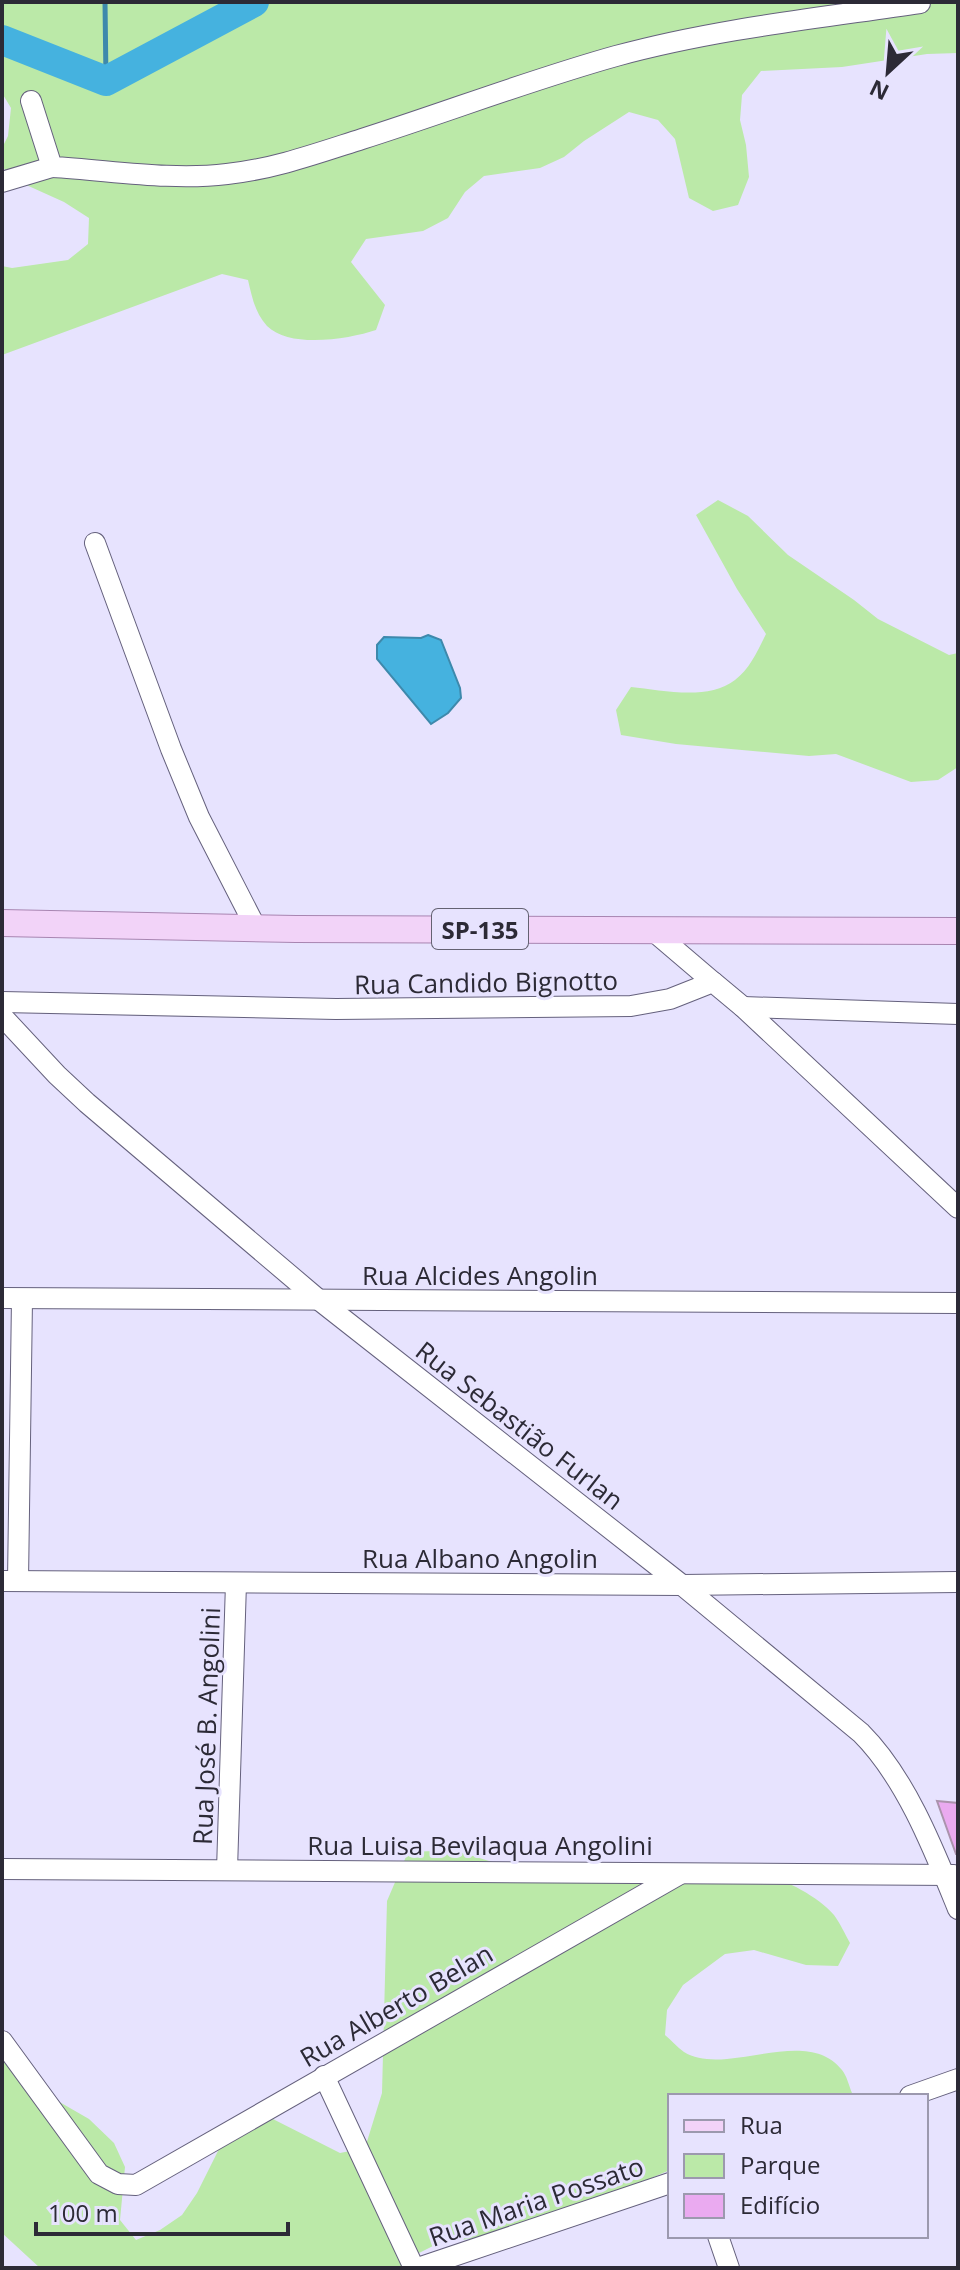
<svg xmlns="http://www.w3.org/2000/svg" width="960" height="2270" font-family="'Open Sans',sans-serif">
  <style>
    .green { fill: #bbe9a8 }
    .water { fill: #45b2df; stroke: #3e89ac; stroke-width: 2 }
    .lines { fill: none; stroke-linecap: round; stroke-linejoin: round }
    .stream { stroke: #3e89ac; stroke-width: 5 }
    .river { stroke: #45b2df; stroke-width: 30 }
    .building { fill: #eaaaf0; stroke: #ab93ad; stroke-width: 2 }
    .minor-casing { stroke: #65617d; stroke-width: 22 }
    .major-casing { stroke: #a885b1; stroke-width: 28 }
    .minor { stroke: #fff; stroke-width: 20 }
    .major { stroke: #f2d3f8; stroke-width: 26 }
    .labels { text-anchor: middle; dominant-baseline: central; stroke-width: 6; stroke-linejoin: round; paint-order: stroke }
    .shield { fill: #e7e3fe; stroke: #646272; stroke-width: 2 }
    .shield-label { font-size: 24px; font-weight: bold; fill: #2c2a36 }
    .street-label { font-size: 26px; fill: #2c2a36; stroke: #e7e3fe }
  </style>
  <rect width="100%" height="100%" fill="#e7e3fe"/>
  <!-- green -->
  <g class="green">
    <path d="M2 2H958V53L927 54 842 67 761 71 742 95 740 120 746 145 749 177 738 205 713 211 689 198 675 139 658 120 629 112 584 141 564 157 540 168 484 176 465 192 448 218 423 231 366 239 351 262 385 305 376 330C349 339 290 349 267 326 255 313 252 297 248 280L222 274 2 355V266L12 268 68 260 88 244 89 218 64 202 13 179 2 166V148L8 136 11 108 2 93Z"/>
    <path d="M718 500 748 516 788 555 854 600 878 619 949 655 958 653V767L938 780 911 782 836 754 809 756 676 744 621 735 616 710 631 687C662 690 708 701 735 680 750 669 758 650 766 634L737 589 696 515Z"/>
    <path d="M434 1851 460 1852 512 1868 738 1863C770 1875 811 1889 834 1915 840 1923 845 1934 850 1943L838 1966 806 1965 754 1950 725 1954 683 1985 667 2010 665 2035C671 2040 677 2047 684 2052 726 2078 806 2024 842 2070 847 2076 849 2086 852 2093L851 2096H670V2170L605 2198 496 2236 441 2242 415 2255 409 2268H40L2 2233V2038L37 2089 89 2119 114 2143 125 2167 120 2220 136 2240 160 2230 182 2215 197 2193 221 2145 263 2114 340 2153 365 2148 382 2093 387 1901 408 1852Z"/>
  </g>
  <!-- water -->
  <polygon class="water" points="428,635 441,640 460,688 461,698 448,713 431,724 377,659 377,645 384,637 421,638"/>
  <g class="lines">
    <!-- stream -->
    <polyline class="stream" points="105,2 106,81"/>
    <!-- river -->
    <polyline class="river" points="2,40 106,81 254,2"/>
  </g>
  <!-- building -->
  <polygon class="building" points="937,1801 958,1803 958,1854 956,1854"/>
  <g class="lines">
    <!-- minor casing -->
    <g class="minor-casing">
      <g id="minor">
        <path d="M31 101 52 167C109 170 170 181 227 174 274 169 318 153 362 139 447 112 530 80 616 56 715 29 819 18 920 3"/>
        <polyline points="2,182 52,167"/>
        <polyline points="95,543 171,749 199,817 256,928"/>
        <polyline points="652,930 713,982"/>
        <polyline points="2,1002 336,1009 631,1006 670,999 713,982 743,1007 958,1208"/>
        <polyline points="743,1007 958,1014"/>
        <path d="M2 1016 57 1075 87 1103 319 1300 682 1585 861 1733C906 1778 934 1850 958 1909"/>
        <polyline points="2,1298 958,1303"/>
        <polyline points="2,1581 682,1585 958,1582"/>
        <polyline points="18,1581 22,1299"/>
        <polyline points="2,1869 954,1875"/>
        <polyline points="227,1870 236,1583"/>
        <polyline points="2,2041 99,2174 118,2184 136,2185 680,1874"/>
        <polyline points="324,2076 414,2268"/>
        <polyline points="910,2096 958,2079"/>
        <polyline points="718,2236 729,2268"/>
        <polyline points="418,2268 670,2183"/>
      </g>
    </g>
    <!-- major casing -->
    <g class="major-casing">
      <polyline id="major" points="2,923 296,929 958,931"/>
    </g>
    <!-- minor -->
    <use href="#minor" class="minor"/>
    <!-- major -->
    <use href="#major" class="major"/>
  </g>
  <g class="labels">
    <!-- shield labels -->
    <rect class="shield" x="432" y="909" width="96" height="40" rx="6"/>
    <g class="shield-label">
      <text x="480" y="929">SP-135</text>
    </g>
    <!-- street labels -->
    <g class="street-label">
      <text transform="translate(486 982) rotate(-1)">Rua Candido Bignotto</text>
      <text x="480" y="1275">Rua Alcides Angolin</text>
      <text transform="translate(520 1425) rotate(38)">Rua Sebastião Furlan</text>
      <text x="480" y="1558">Rua Albano Angolin</text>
      <text transform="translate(206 1726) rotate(-88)">Rua José B. Angolini</text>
      <text x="480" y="1845">Rua Luisa Bevilaqua Angolini</text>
      <text transform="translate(396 2005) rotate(-30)">Rua Alberto Belan</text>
      <text transform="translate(536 2201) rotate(-19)">Rua Maria Possato</text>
    </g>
  </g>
  <!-- border -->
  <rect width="960" height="2270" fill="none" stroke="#2c2a36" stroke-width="8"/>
  <!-- legend -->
  <rect x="668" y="2094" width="260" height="144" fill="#e7e3fe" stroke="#9c99ae" stroke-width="2"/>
  <rect x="684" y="2120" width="40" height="12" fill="#f2d3f8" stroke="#9c99ae" stroke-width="2"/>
  <text x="740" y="2134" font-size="24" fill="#2c2a36">Rua</text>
  <rect x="684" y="2154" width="40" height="24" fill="#bbe9a8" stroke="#9c99ae" stroke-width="2"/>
  <text x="740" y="2174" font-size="24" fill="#2c2a36">Parque</text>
  <rect x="684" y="2194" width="40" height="24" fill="#eaaaf0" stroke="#9c99ae" stroke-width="2"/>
  <text x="740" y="2214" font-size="24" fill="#2c2a36">Edifício</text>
  <!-- north arrow -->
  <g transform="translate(888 72) rotate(206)" stroke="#e7e3fe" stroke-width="6" paint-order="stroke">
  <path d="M0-6L14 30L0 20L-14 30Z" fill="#2c2a36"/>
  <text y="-12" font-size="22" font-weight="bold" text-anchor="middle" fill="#2c2a36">N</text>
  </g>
  <!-- scale -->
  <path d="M36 2222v12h252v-12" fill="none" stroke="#2c2a36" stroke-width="4"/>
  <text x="48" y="2222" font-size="24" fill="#2c2a36" stroke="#e7e3fe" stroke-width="6" paint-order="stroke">100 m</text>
</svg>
